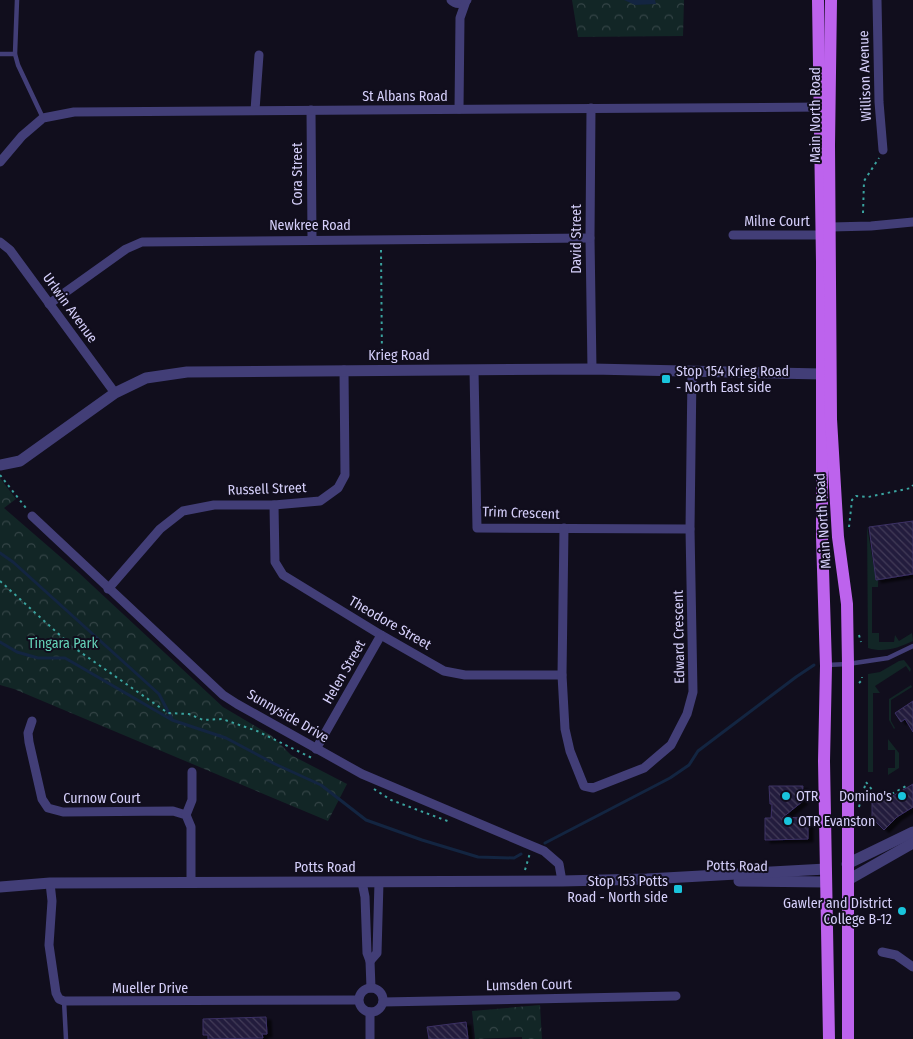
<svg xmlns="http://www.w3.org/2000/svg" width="913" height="1039" font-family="'Fira Sans Condensed',sans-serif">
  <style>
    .green { fill: #122626 }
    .forest { fill: url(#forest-crowns) }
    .water { fill: #132541 }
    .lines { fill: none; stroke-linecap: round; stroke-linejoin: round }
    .stream { stroke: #132541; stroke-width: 3 }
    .building { fill: url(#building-back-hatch); stroke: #3c3165; filter: url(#shadow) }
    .path { stroke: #3aa39f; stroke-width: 2; stroke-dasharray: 2.5 4; stroke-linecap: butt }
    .service { stroke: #423e77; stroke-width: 4.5 }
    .minor { stroke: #423e77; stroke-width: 9 }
    .tertiary { stroke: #423e77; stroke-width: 11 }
    .primary { stroke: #bd63ed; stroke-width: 12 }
    .poi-dot { fill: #19c4dc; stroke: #110e1d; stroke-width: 2 }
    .labels { text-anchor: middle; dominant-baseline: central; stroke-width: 4; stroke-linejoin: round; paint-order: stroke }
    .street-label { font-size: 14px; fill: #d5cffa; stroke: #110e1d }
    .poi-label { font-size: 14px; fill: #d5cffa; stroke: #110e1d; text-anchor: start }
    .park-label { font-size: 14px; fill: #64d1b8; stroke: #110e1d }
  </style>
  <defs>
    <pattern id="forest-crowns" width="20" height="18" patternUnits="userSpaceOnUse" patternTransform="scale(1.25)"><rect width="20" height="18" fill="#122626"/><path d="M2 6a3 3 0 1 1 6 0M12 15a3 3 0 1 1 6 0" fill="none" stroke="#344446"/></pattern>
    <pattern id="building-back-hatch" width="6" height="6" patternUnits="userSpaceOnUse" patternTransform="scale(1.25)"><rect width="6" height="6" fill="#231c3c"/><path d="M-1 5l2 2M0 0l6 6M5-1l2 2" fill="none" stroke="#423c59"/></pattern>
    <filter id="shadow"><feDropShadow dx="5" dy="3" stdDeviation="1" flood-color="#0009"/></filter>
  </defs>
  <rect width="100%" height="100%" fill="#110e1d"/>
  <!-- green -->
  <g class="green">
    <path d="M867 526 876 580H878V587H872V633H879V642H894L895 635 899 641 912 633 913 641C898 648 884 653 868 648Z"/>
    <polygon points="904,660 911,669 910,672 906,666 875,686 880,693 873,693 873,772 868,772 868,674 880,672 899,661"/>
    <polygon points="911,685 912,687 891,700 891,721 895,728 894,729 889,720 889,699"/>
    <polygon points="888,739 899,753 899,768 888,775 888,768 895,768 895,750 888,750"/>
  </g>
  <!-- forest -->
  <g class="forest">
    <polygon points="572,0 684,0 683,36 578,37"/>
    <polygon points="0,478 16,499 4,508 79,573 223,707 272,736 291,755 347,784 328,821 14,689 0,685"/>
    <polygon points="540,1005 542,1039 522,1039 522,1037 475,1039 472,1011"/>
  </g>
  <!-- water -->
  <polygon class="water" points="624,0 655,0 656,4 635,5"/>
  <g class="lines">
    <!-- stream -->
    <g class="stream">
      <polyline points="0,553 13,562 159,694 172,719"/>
      <polyline points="0,642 17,652 38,658 65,658 172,720 226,738 275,764 321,785 366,820 422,840 478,857 514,858 521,854"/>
      <polyline points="545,843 670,778 689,765 698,751 796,677 814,665"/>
    </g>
  </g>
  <!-- building -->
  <g class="building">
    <polygon points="913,521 913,574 876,580 869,527"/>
    <polygon points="913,701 913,732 905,719 901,722 895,713"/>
    <polygon points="913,784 913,807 897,817 884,830 872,818 872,800 886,800"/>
    <polygon points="769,786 803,786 802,796 800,799 803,801 782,818 808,817 808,839 765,840 765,818 771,818 772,804 770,804"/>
    <polygon points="266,1017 267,1034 262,1034 263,1038 208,1039 208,1035 203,1035 203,1019"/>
    <polygon points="466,1022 468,1039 429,1039 427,1027"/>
  </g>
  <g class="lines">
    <!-- path -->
    <g class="path">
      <polyline points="863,213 864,181 879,158"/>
      <polyline points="381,250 382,360"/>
      <polyline points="0,475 26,508"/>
      <polyline points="849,527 852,500 856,496 868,497 911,488 913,485"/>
      <polyline points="0,581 73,647 168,713 189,714 203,720 222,719 257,731 312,758"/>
      <polyline points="859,635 861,642"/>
      <polyline points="859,683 862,680 862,677"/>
      <polyline points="374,789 391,800 450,822"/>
      <polyline points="859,807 866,782 876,795 890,795 908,785"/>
      <polyline points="525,870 530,853"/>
    </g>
    <!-- service -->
    <g class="service">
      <polyline points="17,0 15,54 18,65 43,118"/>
      <polyline points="0,54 15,54"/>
      <polyline points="827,665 848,664 888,658 913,646"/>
      <polyline points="64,1001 66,1039"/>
    </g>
    <!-- minor -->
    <g class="minor">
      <path d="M451 0C456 5 462 4 467 0"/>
      <polyline points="877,0 879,102 883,150"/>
      <polyline points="591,108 590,238 592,369"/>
      <polyline points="459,109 460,18 466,1"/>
      <polyline points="255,110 259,55"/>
      <polyline points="311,110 312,239"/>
      <polyline points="0,162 22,136 43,118 74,112 825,107"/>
      <polyline points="831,227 871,226 913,222"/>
      <polyline points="733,235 821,235"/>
      <polyline points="0,242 10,250 115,393"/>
      <polyline points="49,304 126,249 142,242 590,238"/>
      <polyline points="474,370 477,528 690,529"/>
      <polyline points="274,505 275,562 283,575 381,635 444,671 465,675 562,675"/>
      <polyline points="32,516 223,695 237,704 362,774 544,851 559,864 562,881"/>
      <polyline points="564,528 562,675 565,729 570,751 584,786 593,788 644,768 671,745 687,714 693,692 690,529 692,373"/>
      <polyline points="108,589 160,529 183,511 214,505 274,505 320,501 338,488 345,475 344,370"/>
      <polyline points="32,721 28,733 29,742 42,799 48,808 63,812 173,811 186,815 191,827 191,882"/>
      <polyline points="316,749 381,635"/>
      <polyline points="186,815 192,800 192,772"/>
      <polyline points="362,882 365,897 367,953 370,961 371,988"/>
      <polyline points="50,883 52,901 49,945 56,993 59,999 64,1001 358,1000"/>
      <polyline points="882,952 896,955 913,967"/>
      <polyline points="370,961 377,953 379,882"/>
      <circle cx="371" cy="1000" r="12"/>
      <polyline points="383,1002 676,996"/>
      <polyline points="370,1012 370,1039"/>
    </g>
    <!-- tertiary -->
    <g class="tertiary">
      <polyline points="0,465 20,461 115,393 146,378 187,372 592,369 822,374"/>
      <polyline points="847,864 913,832"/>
      <polyline points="848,880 913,843"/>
      <polyline points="739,881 826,882"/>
      <polyline points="0,887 50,883 562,881 647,879 826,869"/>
    </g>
    <!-- primary -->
    <g class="primary">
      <polyline points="818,0 822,262 822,537 826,666 824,761 829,1039"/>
      <polyline points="831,0 829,145 831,419 838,537 847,604 848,664 848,1039"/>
    </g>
  </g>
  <!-- markers -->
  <g class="poi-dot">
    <rect x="661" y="374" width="10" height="10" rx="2.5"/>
    <circle cx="786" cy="796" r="5"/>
    <circle cx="902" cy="796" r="5"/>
    <circle cx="788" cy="821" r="5"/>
    <rect x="673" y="884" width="10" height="10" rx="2.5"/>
    <circle cx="902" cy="911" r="5"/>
  </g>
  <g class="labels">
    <!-- street labels -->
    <g class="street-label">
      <text transform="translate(865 76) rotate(-92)">Willison Avenue</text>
      <text x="405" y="96">St Albans Road</text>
      <text transform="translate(815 115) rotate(-90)">Main North Road</text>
      <text transform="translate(297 174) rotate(-90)">Cora Street</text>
      <text x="777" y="221">Milne Court</text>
      <text x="310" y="225">Newkree Road</text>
      <text transform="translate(576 239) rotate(-90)">David Street</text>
      <text transform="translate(70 308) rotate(54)">Urlwin Avenue</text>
      <text x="399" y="355">Krieg Road</text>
      <text transform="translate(267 489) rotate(-2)">Russell Street</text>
      <text transform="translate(521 513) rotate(2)">Trim Crescent</text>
      <text transform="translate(823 521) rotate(-94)">Main North Road</text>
      <text transform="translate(390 623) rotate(30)">Theodore Street</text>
      <text transform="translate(679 637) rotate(-91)">Edward Crescent</text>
      <text transform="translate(344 672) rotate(-60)">Helen Street</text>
      <text transform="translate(288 716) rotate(30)">Sunnyside Drive</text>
      <text x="102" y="798">Curnow Court</text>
      <text transform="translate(737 866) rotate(1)">Potts Road</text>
      <text x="325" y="867">Potts Road</text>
      <text transform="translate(529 985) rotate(-1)">Lumsden Court</text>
      <text x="150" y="988">Mueller Drive</text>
    </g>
    <!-- poi labels -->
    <g class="poi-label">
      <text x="676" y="371">Stop 154 Krieg Road<tspan x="676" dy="16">- North East side</tspan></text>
      <text x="796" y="796">OTR</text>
      <text x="892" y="796" text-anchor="end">Domino's</text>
      <text x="798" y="821">OTR Evanston</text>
      <text x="668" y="881" text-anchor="end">Stop 153 Potts<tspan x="668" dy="16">Road - North side</tspan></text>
      <text x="892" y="903" text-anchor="end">Gawler and District<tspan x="892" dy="16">College B-12</tspan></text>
    </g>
    <!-- park labels -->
    <g class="park-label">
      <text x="63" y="643">Tingara Park</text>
    </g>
  </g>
</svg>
